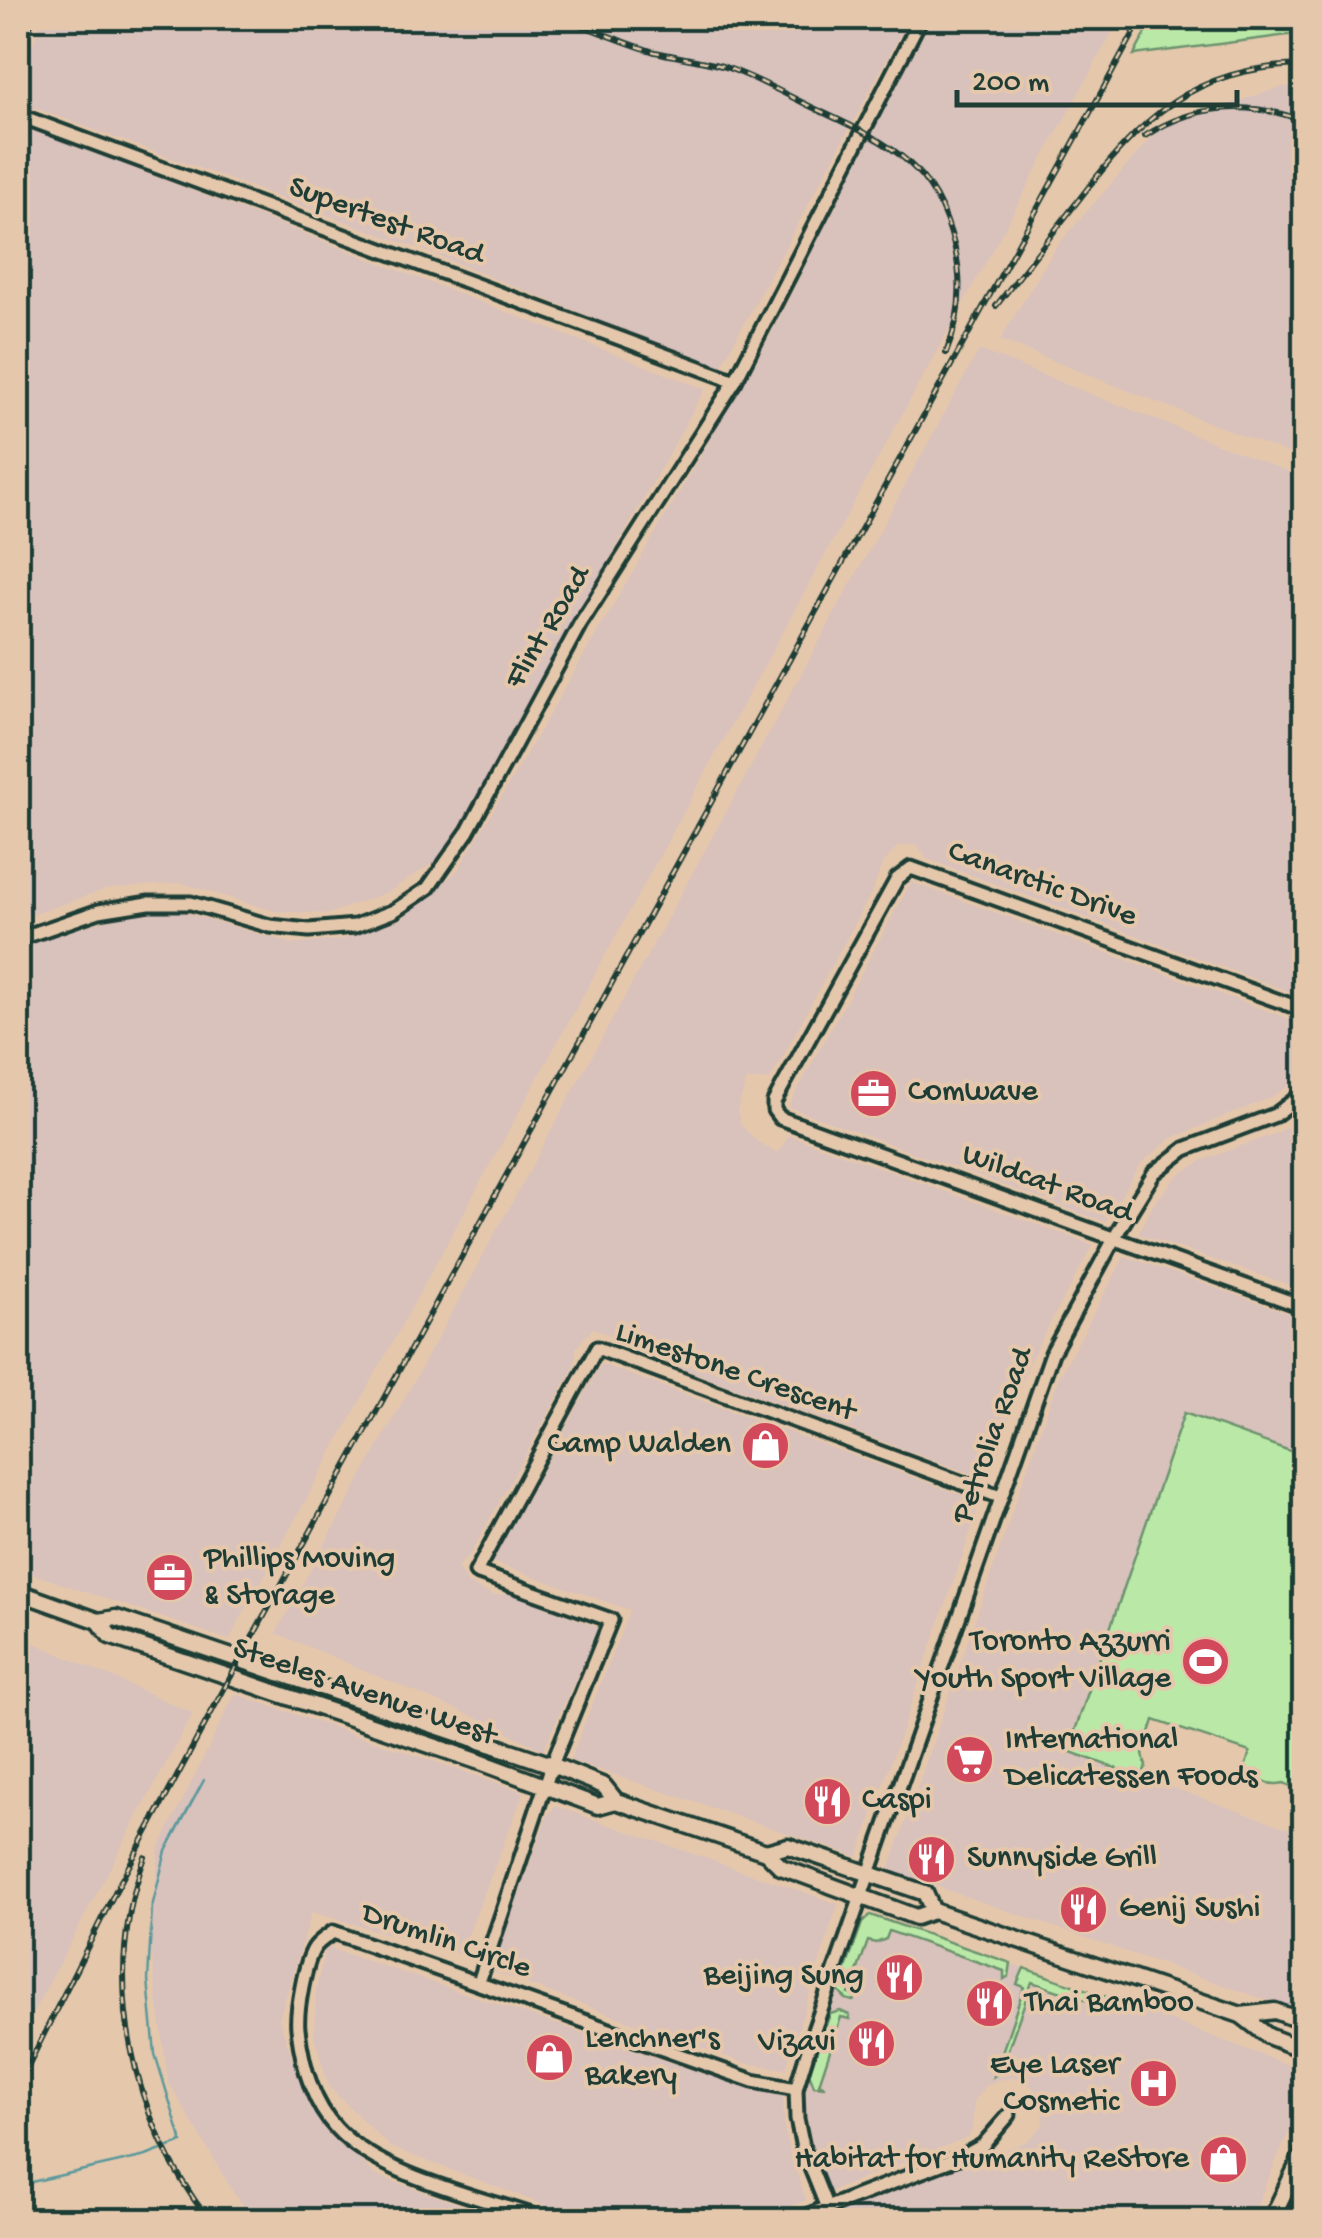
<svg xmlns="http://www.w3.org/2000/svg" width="1322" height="2238" font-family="'Gochi Hand',sans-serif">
  <rect width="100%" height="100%" fill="#e5c8ac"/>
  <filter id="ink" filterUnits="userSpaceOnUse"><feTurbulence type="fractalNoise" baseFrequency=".01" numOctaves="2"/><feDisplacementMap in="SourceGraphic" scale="20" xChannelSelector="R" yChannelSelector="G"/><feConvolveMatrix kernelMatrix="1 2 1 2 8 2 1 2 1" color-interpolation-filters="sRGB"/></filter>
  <g filter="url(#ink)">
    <g fill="#d9c1bc">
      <polygon points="42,18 909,18 720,368 415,247 18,102 18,88"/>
      <polygon points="931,18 1120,18 229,1640 18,1569 18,948 124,914 176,910 293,944 341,940 403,918 459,869 764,347"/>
      <polygon points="1285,86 1304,92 1304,460 1000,340 1056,247 1161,126"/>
      <polygon points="18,123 705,389 444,856 388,892 328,914 274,911 181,883 106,889 18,920"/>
      <polygon points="979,350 1304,478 1304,997 927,859 917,845 898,846 881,866 874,888 770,1080 747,1080 737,1111 741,1125 758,1142 778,1154 789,1135 1093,1245 1030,1360 988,1480 626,1348 616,1338 593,1328 576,1348 575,1365 471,1553 457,1567 468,1584 493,1595 515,1594 599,1628 543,1750 484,1721 276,1633"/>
      <polygon points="911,882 1304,1024 1304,1066 1287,1087 1270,1098 1172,1138 1141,1163 1105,1222 788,1107"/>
      <polygon points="1304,1115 1304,1290 1138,1234 1153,1205 1177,1176 1203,1160 1277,1133"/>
      <polygon points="1125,1256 1304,1319 1304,1456 1185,1414 1068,1751 1304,1834 1304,2013 892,1871 890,1867 1058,1379"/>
      <polygon points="601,1364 981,1502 858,1857 570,1760 630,1610 492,1562"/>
      <polygon points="18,1636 193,1713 18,2041"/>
      <polygon points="235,1694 524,1792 460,1955 312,1912 279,2019 308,2104 375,2175 504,2220 255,2220 233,2192 168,2081 150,1942 159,1848"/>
      <polygon points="555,1806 838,1904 786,2069 744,2063 494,1972 493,1966 546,1818"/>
      <polygon points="870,1915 1127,2004 1304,2071 1304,2098 1250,2220 821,2220 1027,2141 1043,2125 1044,2103 1031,2086 1014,2078 997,2080 985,2086 974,2102 972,2130 968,2137 831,2191 826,2186 813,2151 805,2106 809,2074 862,1923"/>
      <polygon points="326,1947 738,2085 779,2093 783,2096 784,2129 789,2150 806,2200 756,2220 584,2220 390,2147 329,2087 314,2036 316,1989"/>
    </g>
    <g fill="#bae9a7" stroke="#6c936e" stroke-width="2.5">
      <polygon points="1154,18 1304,18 1304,33 1134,55"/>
      <path d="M1184 1413 1304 1456V1792L1284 1783C1273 1786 1264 1783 1256 1775L1253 1784 1241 1780 1250 1752 1154 1720 1143 1754 1146 1766 1142 1778 1068 1751Z"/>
      <polygon points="870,1915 1011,1963 1009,1976 1004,1979 1004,1971 889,1931 886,1939 876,1943 868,1941 849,1994 857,1997 853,2001 846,1999 838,1991 862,1923"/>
      <polygon points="1024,1968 1127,2004 1124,2013 1032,1982 1000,2072 994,2076 1024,1987 1017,1984"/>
      <polygon points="840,2011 849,2015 850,2019 841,2017 819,2084 826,2087 814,2086 809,2073 830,2014"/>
    </g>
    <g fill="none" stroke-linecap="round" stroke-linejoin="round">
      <polyline stroke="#5c989b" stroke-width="2.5" points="18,2185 146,2156 182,2142 155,2054 148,1980 152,1907 166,1851 204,1780"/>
      <defs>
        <g id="minor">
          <polyline points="18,40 26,18"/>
          <polyline points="18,115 735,381"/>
          <polyline points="18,939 99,911 149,903 191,903 270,926 309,930 355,926 394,911 428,888 468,831 580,624 735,381 921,18"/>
          <polyline points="1304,1010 911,868 897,879 774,1102 774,1110 780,1118 1304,1307"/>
          <polyline points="479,1982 552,1765 611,1620 476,1572 597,1348 1000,1497"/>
          <polyline points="827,2208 803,2148 797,2119 796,2089 813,2033 1052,1353 1120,1228 1154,1173 1185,1149 1275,1115 1304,1093"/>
          <path d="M546 2220C485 2198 380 2177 336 2128 311 2101 302 2064 298 2029 296 2011 305 1961 315 1947 319 1941 328 1936 333 1932L753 2081 796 2089"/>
          <polyline points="795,2220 967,2154 983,2145 1009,2115"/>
        </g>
        <g id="major">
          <polyline points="18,1592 99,1621 116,1618 552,1765 604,1786 616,1801 766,1852 781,1867 916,1917 933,1911 1241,2015 1268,2036 1304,2050"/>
          <polyline points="99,1621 110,1636 480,1762 598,1806 616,1801"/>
          <polyline points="766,1852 788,1846 925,1893 933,1911"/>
          <polyline points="1241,2015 1275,2011 1304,2022"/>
          <polyline points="1271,2220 1304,2151"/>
          <polyline points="1293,2220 1304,2196"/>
        </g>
      </defs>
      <use href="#minor" stroke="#1f3d34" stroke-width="19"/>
      <use href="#major" stroke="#1f3d34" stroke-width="21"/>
      <use href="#minor" stroke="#e5c8ac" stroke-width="11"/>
      <use href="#major" stroke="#e5c8ac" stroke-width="14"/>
      <defs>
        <g id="rail">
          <path d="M562 18C593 29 624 43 655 52 677 57 700 60 722 66 756 77 786 95 818 110 891 144 935 164 955 249 963 284 960 320 946 353"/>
          <path d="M1145 136C1195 103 1250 101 1304 121"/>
          <path d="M996 306C1023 271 1050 237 1077 202 1141 118 1192 67 1304 65"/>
          <path d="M145 1857C100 1979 131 2119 209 2220"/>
          <polyline points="18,2086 115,1892 218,1700 1142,18"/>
        </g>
      </defs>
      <use href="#rail" stroke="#1f3d34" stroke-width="6"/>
      <use href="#rail" stroke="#e5c8ac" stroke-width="2.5" stroke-dasharray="8" stroke-linecap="butt"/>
    </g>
  </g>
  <defs>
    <symbol id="office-disc" viewBox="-11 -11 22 22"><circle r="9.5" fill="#d1495b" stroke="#e5c8ac"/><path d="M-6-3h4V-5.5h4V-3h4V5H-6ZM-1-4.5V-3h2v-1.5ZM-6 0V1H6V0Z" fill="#fff"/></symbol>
    <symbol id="shop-disc" viewBox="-11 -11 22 22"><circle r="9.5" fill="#d1495b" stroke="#e5c8ac"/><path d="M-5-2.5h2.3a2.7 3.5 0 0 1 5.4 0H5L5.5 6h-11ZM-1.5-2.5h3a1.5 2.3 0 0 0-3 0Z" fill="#fff"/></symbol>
    <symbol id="stadium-disc" viewBox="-11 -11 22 22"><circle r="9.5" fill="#d1495b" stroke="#e5c8ac"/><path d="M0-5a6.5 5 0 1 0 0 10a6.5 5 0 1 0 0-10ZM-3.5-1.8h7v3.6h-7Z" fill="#fff"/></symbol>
    <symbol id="supermarket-disc" viewBox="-11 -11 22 22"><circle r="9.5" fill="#d1495b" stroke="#e5c8ac"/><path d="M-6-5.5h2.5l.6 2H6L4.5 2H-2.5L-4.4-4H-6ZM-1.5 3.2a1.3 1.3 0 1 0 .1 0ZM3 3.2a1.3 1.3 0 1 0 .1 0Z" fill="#fff"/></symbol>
    <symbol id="restaurant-disc" viewBox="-11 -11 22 22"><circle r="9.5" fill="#d1495b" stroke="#e5c8ac"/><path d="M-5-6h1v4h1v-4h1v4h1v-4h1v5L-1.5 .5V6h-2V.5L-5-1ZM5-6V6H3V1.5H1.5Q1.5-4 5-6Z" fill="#fff"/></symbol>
    <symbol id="hospital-disc" viewBox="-11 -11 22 22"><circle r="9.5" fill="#d1495b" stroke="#e5c8ac"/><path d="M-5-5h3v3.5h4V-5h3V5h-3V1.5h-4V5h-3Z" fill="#fff"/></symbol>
  </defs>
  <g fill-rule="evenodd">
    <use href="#office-disc" x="846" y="1066" width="55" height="55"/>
    <use href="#shop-disc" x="738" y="1418" width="55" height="55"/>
    <use href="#office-disc" x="142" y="1550" width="55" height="55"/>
    <use href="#stadium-disc" x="1178" y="1634" width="55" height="55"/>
    <use href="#supermarket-disc" x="942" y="1732" width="55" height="55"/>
    <use href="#restaurant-disc" x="800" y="1774" width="55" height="55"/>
    <use href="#restaurant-disc" x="904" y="1832" width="55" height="55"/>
    <use href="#restaurant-disc" x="1056" y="1882" width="55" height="55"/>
    <use href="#restaurant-disc" x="872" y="1950" width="55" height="55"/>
    <use href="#restaurant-disc" x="962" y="1976" width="55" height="55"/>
    <use href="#restaurant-disc" x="844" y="2016" width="55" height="55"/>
    <use href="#shop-disc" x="522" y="2030" width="55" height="55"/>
    <use href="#hospital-disc" x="1126" y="2056" width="55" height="55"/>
    <use href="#shop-disc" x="1196" y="2132" width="55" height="55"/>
  </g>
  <g text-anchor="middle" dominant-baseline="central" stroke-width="8" stroke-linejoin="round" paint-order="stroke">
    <g font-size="32" fill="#1f3d34" stroke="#e5c8ac">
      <text transform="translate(386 222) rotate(20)">Supertest Road</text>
      <text transform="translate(549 628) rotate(-59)">Flint Road</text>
      <text transform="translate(1042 885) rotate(20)">Canarctic Drive</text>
      <text transform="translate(1047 1185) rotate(20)">Wildcat Road</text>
      <text transform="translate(735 1373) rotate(19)">Limestone Crescent</text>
      <text transform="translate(994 1436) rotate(-70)">Petrolia Road</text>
      <text transform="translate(364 1693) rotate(19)">Steeles Avenue West</text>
      <text transform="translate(446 1942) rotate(19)">Drumlin Circle</text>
    </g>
    <g font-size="32" fill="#1f3d34" stroke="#e5c8ac" text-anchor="start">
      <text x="908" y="1093">Comwave</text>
      <text x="731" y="1445" text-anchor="end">Camp Walden</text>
      <text x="204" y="1560">Phillips Moving<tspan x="204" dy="37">&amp; Storage</tspan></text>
      <text x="1171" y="1643" text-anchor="end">Toronto Azzurri<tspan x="1171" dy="37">Youth Sport Village</tspan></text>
      <text x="1005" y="1741">International<tspan x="1005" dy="37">Delicatessen Foods</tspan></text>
      <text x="862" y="1801">Caspi</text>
      <text x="967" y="1859">Sunnyside Grill</text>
      <text x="1119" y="1909">Genij Sushi</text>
      <text x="864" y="1977" text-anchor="end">Beijing Sung</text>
      <text x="1025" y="2004">Thai Bamboo</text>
      <text x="585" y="2040">Lenchner's<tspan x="585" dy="37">Bakery</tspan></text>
      <text x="836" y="2043" text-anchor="end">Vizavi</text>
      <text x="1119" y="2066" text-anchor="end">Eye Laser<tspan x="1119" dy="37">Cosmetic</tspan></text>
      <text x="1189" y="2160" text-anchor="end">Habitat for Humanity ReStore</text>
    </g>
  </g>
  <rect width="1322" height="2238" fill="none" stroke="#e5c8ac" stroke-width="60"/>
  <rect x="30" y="30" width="1262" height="2178" fill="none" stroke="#1f3d34" stroke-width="4" filter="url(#ink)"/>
  <path d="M957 90v15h280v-15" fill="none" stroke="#1f3d34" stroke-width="5"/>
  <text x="972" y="90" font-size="30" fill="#1f3d34" stroke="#e5c8ac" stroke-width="8" paint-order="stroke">200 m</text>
</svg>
